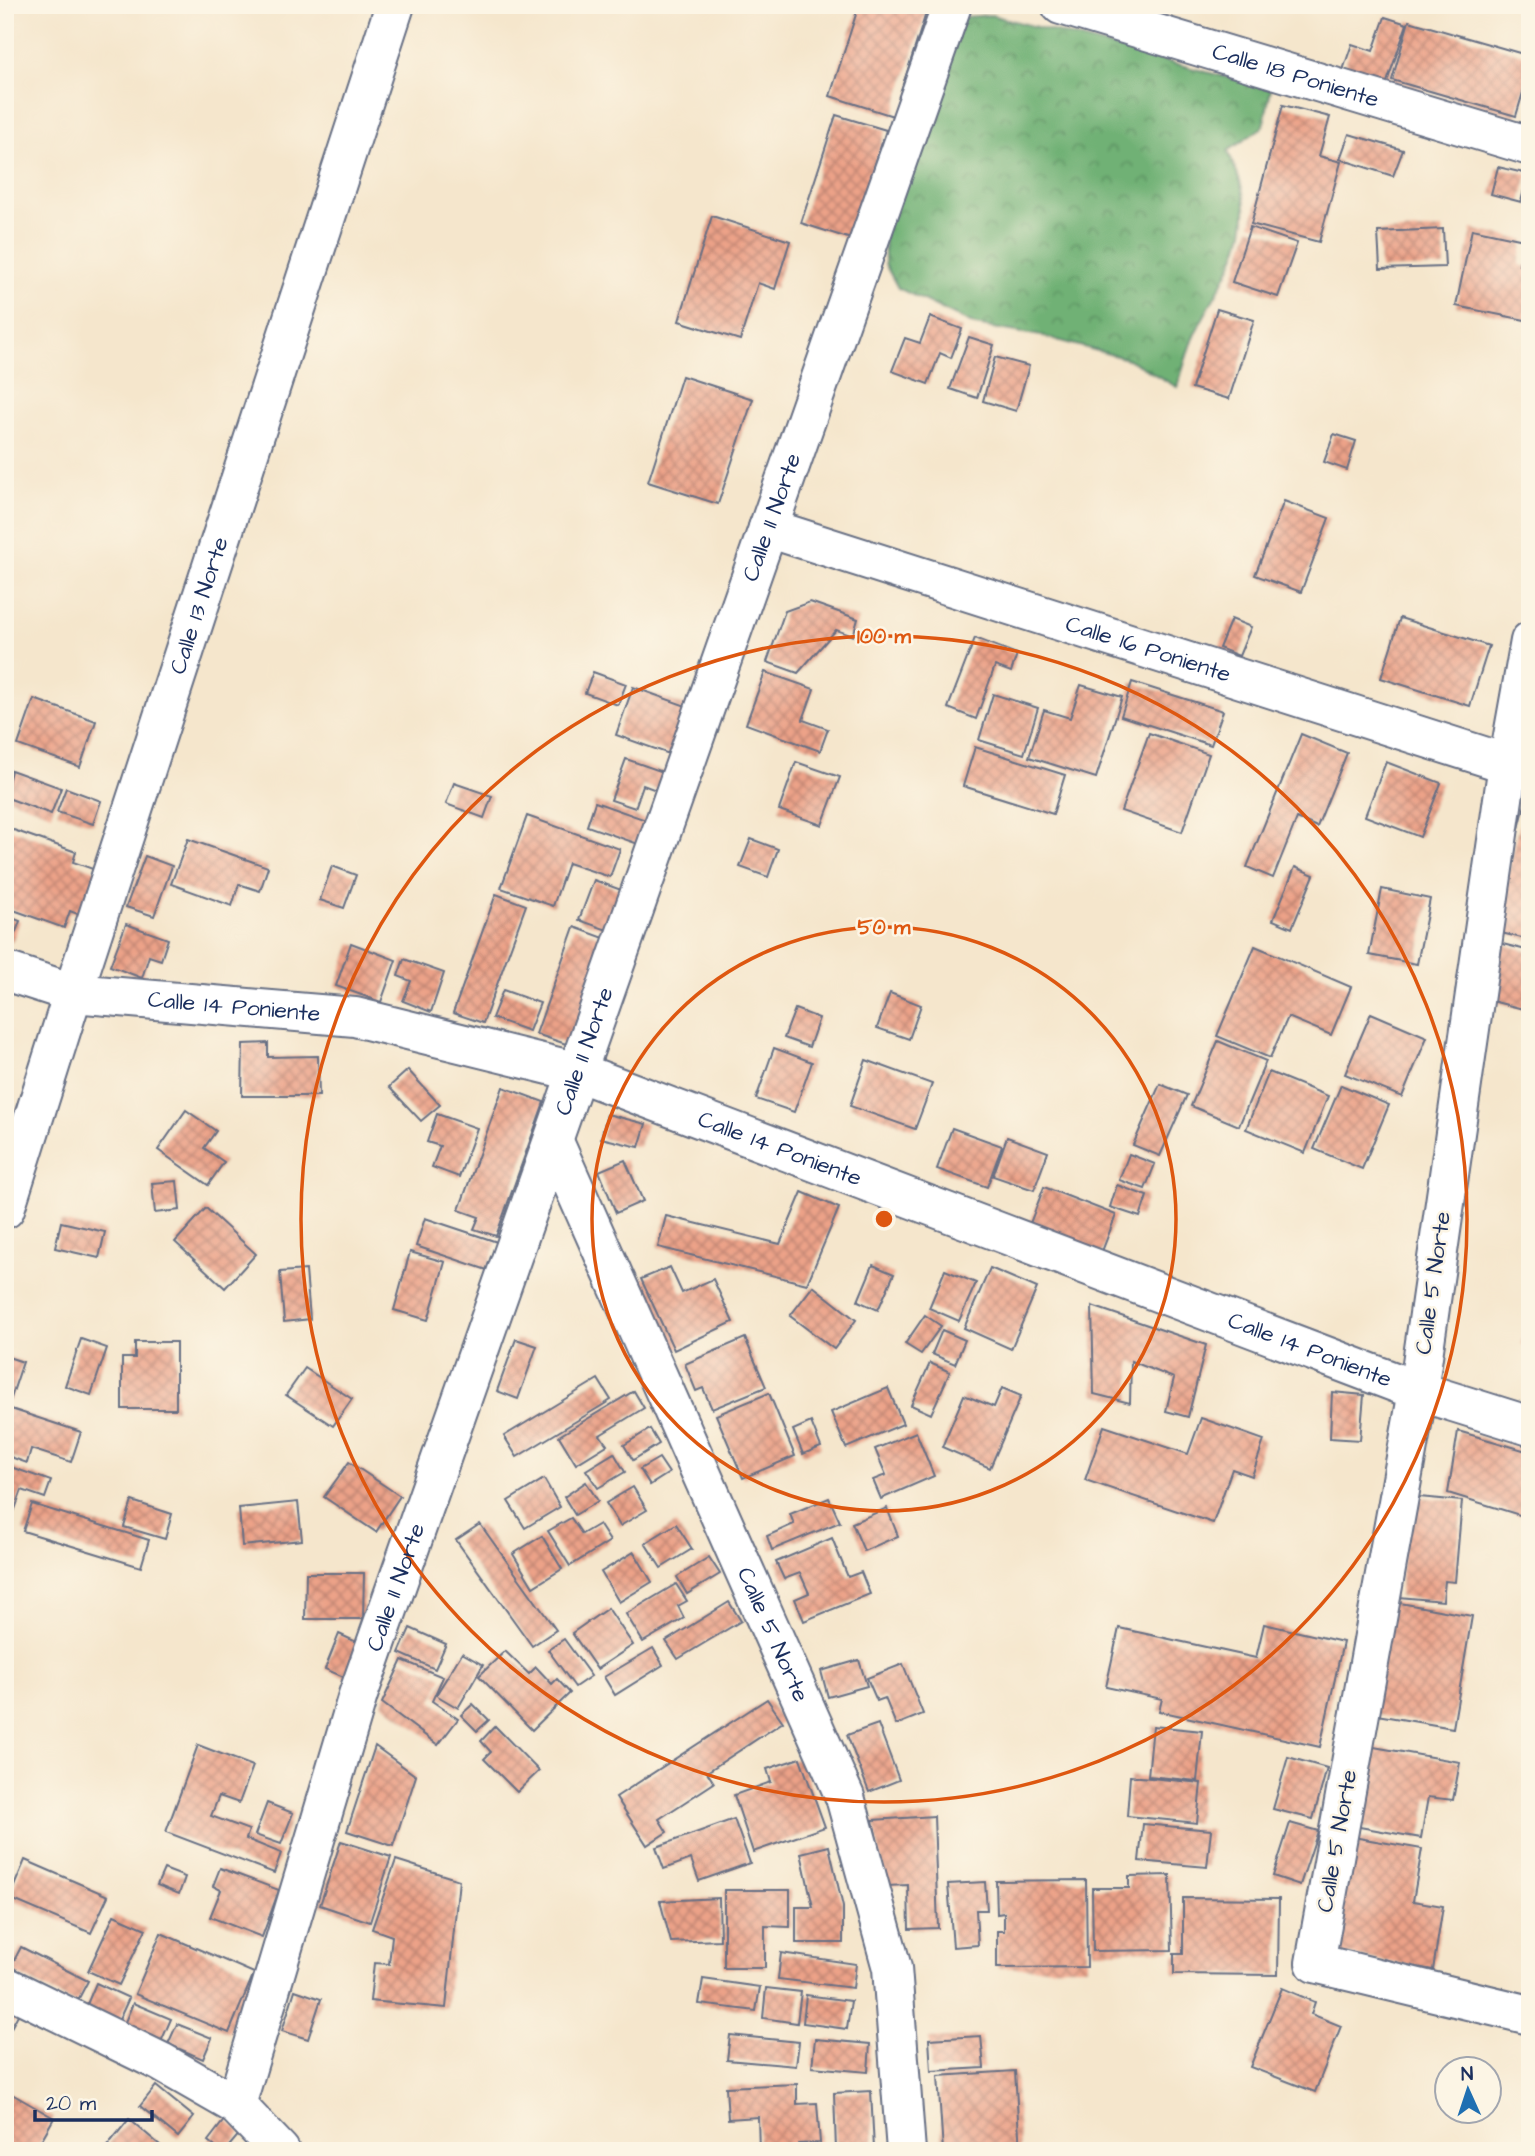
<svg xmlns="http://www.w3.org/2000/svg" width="1535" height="2156" font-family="'Architects Daughter',sans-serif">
  <defs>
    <pattern id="forest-crowns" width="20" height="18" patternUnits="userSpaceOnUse" patternTransform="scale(1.75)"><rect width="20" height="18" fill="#70b174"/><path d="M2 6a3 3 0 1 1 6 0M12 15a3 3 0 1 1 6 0" fill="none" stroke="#5b9062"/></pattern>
    <pattern id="building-cross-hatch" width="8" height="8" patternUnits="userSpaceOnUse" patternTransform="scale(1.75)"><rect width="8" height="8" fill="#eca288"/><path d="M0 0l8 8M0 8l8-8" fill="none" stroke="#be8472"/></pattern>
  </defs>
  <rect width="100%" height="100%" fill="#fcf5e5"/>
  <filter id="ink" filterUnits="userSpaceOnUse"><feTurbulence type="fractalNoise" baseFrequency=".0143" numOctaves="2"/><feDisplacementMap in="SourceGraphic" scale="14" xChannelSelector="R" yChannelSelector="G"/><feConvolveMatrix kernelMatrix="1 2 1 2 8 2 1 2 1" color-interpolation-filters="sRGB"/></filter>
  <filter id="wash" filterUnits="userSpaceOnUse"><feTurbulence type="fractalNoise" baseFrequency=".00686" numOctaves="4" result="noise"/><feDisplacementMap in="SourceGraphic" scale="28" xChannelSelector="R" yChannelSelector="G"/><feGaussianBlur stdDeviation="1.57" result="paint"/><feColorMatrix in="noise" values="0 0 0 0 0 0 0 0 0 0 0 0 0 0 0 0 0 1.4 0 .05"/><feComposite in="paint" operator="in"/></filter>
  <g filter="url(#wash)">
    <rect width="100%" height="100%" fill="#f5e6cc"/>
    <path fill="url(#forest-crowns)" stroke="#467069" stroke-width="2" d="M991 15 1271 89 1263 127 1228 151C1235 169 1244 187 1245 207 1248 252 1211 298 1194 336 1187 352 1183 370 1177 387L1128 359 1042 336 975 325 898 288 885 264 884 225 965 17Z"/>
    <g id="blocks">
      <g fill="url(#building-cross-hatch)">
        <polygon points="859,5 902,5 926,13 893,116 830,96"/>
        <polygon points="1385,17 1407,24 1384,91 1341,76 1352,44 1373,51"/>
        <polygon points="1409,21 1530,56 1530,69 1516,116 1392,80"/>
        <polygon points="1283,105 1330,117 1319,156 1341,162 1319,242 1251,224"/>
        <polygon points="836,115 886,130 851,239 801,223"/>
        <polygon points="1349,134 1403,150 1393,176 1340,159"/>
        <polygon points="1498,167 1528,174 1521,202 1491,194"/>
        <polygon points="712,216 790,241 775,289 758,283 740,340 679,321"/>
        <polygon points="1250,227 1297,243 1278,297 1232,282"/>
        <polygon points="1443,229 1445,267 1380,269 1378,232"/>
        <polygon points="1472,229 1524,240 1519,265 1530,267 1530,321 1456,306"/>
        <polygon points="1217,309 1254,320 1229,399 1192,388"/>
        <polygon points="930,317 962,329 951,358 940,353 928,384 892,371 905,338 920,343"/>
        <polygon points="969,337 994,345 977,398 950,389"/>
        <polygon points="995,357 1029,366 1016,411 983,401"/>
        <polygon points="682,376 753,399 718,504 648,482"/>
        <polygon points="1334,434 1356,441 1347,470 1324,462"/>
        <polygon points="1284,501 1329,518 1301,592 1255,575"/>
        <polygon points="810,602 858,619 853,636 836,630 798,673 767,662 785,611"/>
        <polygon points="1400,618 1489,646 1470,706 1381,678"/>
        <polygon points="1231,619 1251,627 1239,656 1219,648"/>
        <polygon points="975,638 1017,654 1011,672 995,666 976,719 948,708"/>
        <polygon points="593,672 626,684 618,705 585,693"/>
        <polygon points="765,672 814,689 803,720 828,729 820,751 746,724"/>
        <polygon points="1132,682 1223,711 1211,745 1121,716"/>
        <polygon points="1081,685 1122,697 1096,778 1029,757 1044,710 1070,718"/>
        <polygon points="633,687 689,707 672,755 616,735"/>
        <polygon points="993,694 1038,708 1024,754 979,740"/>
        <polygon points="34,699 96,721 80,767 18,745"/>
        <polygon points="1149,733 1209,754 1182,832 1121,811"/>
        <polygon points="1301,734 1347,753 1317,827 1297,818 1273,878 1247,867"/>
        <polygon points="975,747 1065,775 1053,814 963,786"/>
        <polygon points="626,759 672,775 664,793 643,785 635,808 611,800"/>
        <polygon points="796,762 840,777 822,825 779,810"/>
        <polygon points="1386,762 1441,783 1420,837 1365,816"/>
        <polygon points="11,770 61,788 51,814 5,797"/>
        <polygon points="454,783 492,796 484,818 446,804"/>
        <polygon points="66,788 101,801 93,824 57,812"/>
        <polygon points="1527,797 1530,798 1530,940 1493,931"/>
        <polygon points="595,802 649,821 641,845 587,826"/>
        <polygon points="527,816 620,849 610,877 568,863 553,906 501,888"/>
        <polygon points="5,827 76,852 73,862 104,873 88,918 70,911 64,928 5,907"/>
        <polygon points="188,839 268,867 260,891 239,884 232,906 171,884"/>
        <polygon points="751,839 778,849 768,877 740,867"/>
        <polygon points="145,856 172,866 154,916 126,907"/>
        <polygon points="332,866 356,875 344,908 320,900"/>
        <polygon points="1295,867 1314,875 1292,928 1273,920"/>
        <polygon points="594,880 624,891 610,931 579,920"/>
        <polygon points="1382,889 1430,899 1417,964 1369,955"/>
        <polygon points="496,894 526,905 483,1023 453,1013"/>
        <polygon points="5,915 20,921 12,942 5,939"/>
        <polygon points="126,924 168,939 161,960 149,956 142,978 110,966"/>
        <polygon points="574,927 607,939 569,1045 536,1034"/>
        <polygon points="1491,941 1530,951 1527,1010 1476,997"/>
        <polygon points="351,943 396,960 381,1002 336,986"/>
        <polygon points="1255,946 1351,987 1331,1035 1288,1017 1270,1058 1217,1036"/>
        <polygon points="404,959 444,973 431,1012 403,1001 411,981 398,976"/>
        <polygon points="503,990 540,1003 529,1031 492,1018"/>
        <polygon points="890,993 921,1005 909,1039 877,1028"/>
        <polygon points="795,1009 819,1018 809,1047 784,1038"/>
        <polygon points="1371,1013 1427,1037 1402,1097 1345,1074"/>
        <polygon points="1218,1041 1266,1061 1239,1126 1191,1106"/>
        <polygon points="268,1043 268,1057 318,1056 319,1096 242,1096 243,1044"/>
        <polygon points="774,1048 812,1062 794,1112 756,1099"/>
        <polygon points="866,1060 932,1084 915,1129 850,1106"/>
        <polygon points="408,1070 440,1105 421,1121 389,1087"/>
        <polygon points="1269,1072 1328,1096 1305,1153 1246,1129"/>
        <polygon points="1160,1084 1187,1095 1160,1156 1133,1145"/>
        <polygon points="1341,1085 1389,1105 1362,1169 1314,1149"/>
        <polygon points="503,1087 544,1102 496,1236 474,1229 479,1217 459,1210"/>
        <polygon points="186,1110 216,1131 204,1148 224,1162 208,1185 158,1150"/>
        <polygon points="437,1114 477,1128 459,1177 432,1167 440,1146 427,1142"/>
        <polygon points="607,1114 646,1124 639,1147 601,1138"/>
        <polygon points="952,1128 1002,1146 987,1187 937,1169"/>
        <polygon points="1007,1137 1048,1152 1034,1190 993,1176"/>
        <polygon points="1129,1154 1155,1164 1145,1189 1119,1180"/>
        <polygon points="625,1160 643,1201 616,1213 599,1171"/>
        <polygon points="177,1181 180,1210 155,1213 152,1183"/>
        <polygon points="1117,1185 1147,1196 1140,1217 1110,1207"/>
        <polygon points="1044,1187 1116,1215 1101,1254 1029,1226"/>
        <polygon points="802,1192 839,1208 807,1284 658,1247 666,1216 780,1244"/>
        <polygon points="206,1208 256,1254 225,1288 175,1242"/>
        <polygon points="425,1218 497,1242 487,1270 416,1246"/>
        <polygon points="61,1222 105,1232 99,1258 55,1248"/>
        <polygon points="410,1252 445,1262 428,1320 394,1310"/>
        <polygon points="873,1265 894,1274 878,1310 858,1301"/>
        <polygon points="670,1267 682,1293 713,1279 733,1322 674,1350 641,1279"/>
        <polygon points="990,1268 1037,1288 1011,1349 964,1328"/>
        <polygon points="306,1270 310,1319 284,1322 280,1272"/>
        <polygon points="945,1270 976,1283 959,1321 929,1308"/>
        <polygon points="813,1286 856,1320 834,1349 790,1316"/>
        <polygon points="1092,1306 1206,1345 1188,1417 1166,1411 1174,1378 1131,1361 1130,1403 1094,1394"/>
        <polygon points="1529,1313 1530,1313 1530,1346 1521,1344"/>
        <polygon points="925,1315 941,1326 921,1354 905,1344"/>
        <polygon points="942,1330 965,1340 955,1364 932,1354"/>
        <polygon points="745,1338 766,1387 712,1409 703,1388 696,1391 685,1364"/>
        <polygon points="81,1339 107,1348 91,1395 65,1386"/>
        <polygon points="516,1339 537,1346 518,1399 497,1391"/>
        <polygon points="135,1342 176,1342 176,1409 122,1409 122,1358 135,1358"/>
        <polygon points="5,1356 23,1362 10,1401 5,1400"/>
        <polygon points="930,1363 950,1372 931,1414 911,1405"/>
        <polygon points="305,1368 352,1399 333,1426 286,1395"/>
        <polygon points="598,1379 611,1400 517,1457 504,1436"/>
        <polygon points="888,1388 903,1424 846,1448 831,1412"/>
        <polygon points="1002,1388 1021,1396 990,1468 942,1447 964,1395 994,1407"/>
        <polygon points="634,1391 644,1408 600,1435 607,1445 576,1464 559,1436"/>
        <polygon points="1332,1392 1364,1395 1360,1440 1330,1438"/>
        <polygon points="769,1393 795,1456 743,1478 716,1415"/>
        <polygon points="5,1407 81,1432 71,1462 31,1449 27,1463 5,1455"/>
        <polygon points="1201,1418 1264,1440 1252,1476 1232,1469 1213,1523 1085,1480 1104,1426 1188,1454"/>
        <polygon points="811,1422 821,1447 803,1454 793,1430"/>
        <polygon points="650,1429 659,1444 633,1460 624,1445"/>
        <polygon points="1458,1431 1530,1452 1526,1517 1448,1493"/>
        <polygon points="916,1432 934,1476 881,1499 873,1480 886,1475 875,1449"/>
        <polygon points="614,1453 625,1472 598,1488 586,1470"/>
        <polygon points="659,1458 669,1473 650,1485 640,1469"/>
        <polygon points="349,1462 400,1496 376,1532 324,1497"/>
        <polygon points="5,1465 51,1481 45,1498 22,1490 14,1512 5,1509"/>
        <polygon points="544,1479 560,1507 525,1528 508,1501"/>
        <polygon points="586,1482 598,1501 575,1515 564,1497"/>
        <polygon points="633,1487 647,1510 620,1526 606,1503"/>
        <polygon points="1408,1496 1462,1501 1455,1582 1445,1581 1443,1601 1399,1597"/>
        <polygon points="829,1498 840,1522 772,1550 767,1536 794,1524 790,1514"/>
        <polygon points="132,1501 172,1514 165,1539 124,1527"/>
        <polygon points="298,1502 302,1540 242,1546 239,1508"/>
        <polygon points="32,1504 149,1540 141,1567 23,1531"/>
        <polygon points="887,1508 898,1536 864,1551 852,1523"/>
        <polygon points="571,1518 582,1534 599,1524 610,1541 570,1566 548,1531"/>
        <polygon points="480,1524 556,1630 532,1646 456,1540"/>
        <polygon points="676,1524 692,1549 661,1568 645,1543"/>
        <polygon points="542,1536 562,1569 533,1587 513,1554"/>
        <polygon points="832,1538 848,1577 861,1572 870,1594 804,1621 795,1599 809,1593 800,1573 784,1579 776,1562"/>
        <polygon points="634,1552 652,1582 619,1602 601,1572"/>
        <polygon points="709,1557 720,1574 687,1594 677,1577"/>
        <polygon points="306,1573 364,1573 363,1619 305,1619"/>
        <polygon points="676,1584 687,1601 678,1606 684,1618 643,1642 626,1614"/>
        <polygon points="1389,1601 1472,1616 1453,1728 1371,1714"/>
        <polygon points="729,1602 741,1621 678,1659 666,1641"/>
        <polygon points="608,1608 633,1645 597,1669 572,1633"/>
        <polygon points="1264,1624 1343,1642 1320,1747 1159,1711 1162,1699 1106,1687 1119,1628 1256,1658"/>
        <polygon points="410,1628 446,1644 435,1669 399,1653"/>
        <polygon points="339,1634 361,1644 348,1679 325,1669"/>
        <polygon points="564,1639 591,1676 575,1687 548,1650"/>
        <polygon points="653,1648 663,1665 615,1695 604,1677"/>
        <polygon points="505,1651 529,1674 536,1667 552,1684 557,1679 570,1693 532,1730 479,1676"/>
        <polygon points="462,1653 483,1665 458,1708 436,1695"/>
        <polygon points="402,1660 443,1677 432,1701 458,1719 438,1745 382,1703"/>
        <polygon points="859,1660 867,1686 828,1697 821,1671"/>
        <polygon points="903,1664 923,1714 896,1725 885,1698 877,1701 867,1678"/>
        <polygon points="767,1699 783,1722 707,1772 714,1783 659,1819 667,1832 647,1845 616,1797"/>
        <polygon points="473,1704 489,1720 477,1731 461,1715"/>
        <polygon points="878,1724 899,1780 869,1792 847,1735"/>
        <polygon points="495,1726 539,1771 517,1792 484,1759 491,1752 481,1741"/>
        <polygon points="1153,1726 1202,1731 1197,1781 1148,1776"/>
        <polygon points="198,1745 253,1766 239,1803 219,1796 211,1816 249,1830 246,1839 281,1853 274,1873 166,1832"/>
        <polygon points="375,1746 416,1776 393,1846 347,1831"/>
        <polygon points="1368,1746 1460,1762 1453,1800 1428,1797 1421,1838 1354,1826"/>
        <polygon points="1288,1757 1327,1768 1313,1819 1273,1809"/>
        <polygon points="800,1758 825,1827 753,1852 734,1795 771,1782 767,1769"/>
        <polygon points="1130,1776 1201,1783 1197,1823 1127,1816"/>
        <polygon points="267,1803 293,1813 281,1844 255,1835"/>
        <polygon points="934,1816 938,1928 909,1929 908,1885 886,1886 873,1820"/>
        <polygon points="734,1819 750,1863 699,1881 691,1859 664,1869 656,1847"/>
        <polygon points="1290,1823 1318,1831 1300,1885 1273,1876"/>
        <polygon points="1143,1824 1211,1830 1207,1867 1139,1861"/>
        <polygon points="1353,1837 1422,1849 1413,1901 1443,1906 1433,1970 1333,1952"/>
        <polygon points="341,1841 391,1857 370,1922 320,1905"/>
        <polygon points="829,1846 843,1907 843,1943 796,1943 796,1907 813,1907 801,1853"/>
        <polygon points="25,1860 108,1896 91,1933 9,1898"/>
        <polygon points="396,1860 459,1880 446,2008 370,2001 374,1963 389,1964 392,1936 372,1929"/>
        <polygon points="220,1868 279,1890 262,1937 210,1917 221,1890 213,1886"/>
        <polygon points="164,1869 185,1877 179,1894 157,1885"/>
        <polygon points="1170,1875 1172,1950 1093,1951 1092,1888 1129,1888 1129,1876"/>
        <polygon points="1086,1880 1087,1967 997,1968 997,1931 1004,1931 1004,1913 997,1914 996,1881"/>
        <polygon points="985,1882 987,1910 976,1910 978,1945 953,1947 948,1884"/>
        <polygon points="724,1890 790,1890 790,1927 765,1926 765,1968 724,1968"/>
        <polygon points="719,1898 720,1940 671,1942 660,1901"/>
        <polygon points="1183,1898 1279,1899 1278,1975 1174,1974 1174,1954 1183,1954"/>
        <polygon points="114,1915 146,1929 119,1985 88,1971"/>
        <polygon points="161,1933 254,1973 229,2033 135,1994"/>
        <polygon points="21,1947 88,1981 76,2004 9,1970"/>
        <polygon points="781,1953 856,1964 853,1988 778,1979"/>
        <polygon points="703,1979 760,1987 756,2011 699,2004"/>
        <polygon points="96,1983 129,1998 118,2022 85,2009"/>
        <polygon points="766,1988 801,1992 797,2023 763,2018"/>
        <polygon points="1282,1988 1315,2002 1311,2014 1341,2026 1315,2092 1250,2067"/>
        <polygon points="295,1990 321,1999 308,2039 282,2031"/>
        <polygon points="806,1995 851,2001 847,2029 803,2023"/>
        <polygon points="133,2003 171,2019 160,2044 122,2029"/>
        <polygon points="5,2007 20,2011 5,2039"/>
        <polygon points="177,2024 212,2038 203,2059 168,2044"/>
        <polygon points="730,2035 799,2042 796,2066 727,2060"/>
        <polygon points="981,2036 984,2068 931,2071 929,2039"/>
        <polygon points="815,2039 870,2044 868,2072 812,2067"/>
        <polygon points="1015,2071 1020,2151 943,2151 938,2076"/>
        <polygon points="797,2084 797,2104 817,2103 820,2143 799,2144 800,2151 759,2151 758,2117 728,2119 726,2087"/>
        <polygon points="156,2086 194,2117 178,2137 140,2106"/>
        <polygon points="5,2090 54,2118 35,2151 5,2151"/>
        <polygon points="871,2091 874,2149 836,2150 834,2093"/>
        <polygon points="129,2119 167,2151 103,2151"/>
        <polygon points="225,2119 241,2132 225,2151 220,2151 208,2141"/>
      </g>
    </g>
  </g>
  <g filter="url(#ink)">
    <use href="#blocks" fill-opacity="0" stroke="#676f84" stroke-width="2"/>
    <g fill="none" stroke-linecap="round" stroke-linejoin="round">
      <defs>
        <g id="street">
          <path id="s1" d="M1061 5 1530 146"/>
          <path id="s2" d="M768 528 1530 771"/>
          <polyline points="1530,641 1508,764 1418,1391 1315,1963 1530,2015"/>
          <path id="s3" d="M5 971 73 993 355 1017 578 1072 1418 1391 1530 1426"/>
          <path id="s4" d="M554 1142 845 1797 892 1968 906 2151"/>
          <path id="s5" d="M5 1209 73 993 395 5"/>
          <polyline points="5,1986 161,2062 236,2105 280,2151"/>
          <path id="s6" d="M236 2105 358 1695 952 5"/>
        </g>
      </defs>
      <use href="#street" stroke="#676f84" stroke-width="42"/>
      <use href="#street" stroke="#fff" stroke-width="38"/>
    </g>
  </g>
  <g fill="none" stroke="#de5710" stroke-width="3.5">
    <circle cx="884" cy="1219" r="292"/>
    <circle cx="884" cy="1219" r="583"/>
  </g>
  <g text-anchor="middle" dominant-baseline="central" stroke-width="5" stroke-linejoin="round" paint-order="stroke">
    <g font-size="23" fill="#1b2f5e" stroke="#fcf5e5">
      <text stroke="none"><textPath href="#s1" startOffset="245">Calle 18 Poniente</textPath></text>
      <text stroke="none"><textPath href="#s6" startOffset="1676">Calle 11 Norte</textPath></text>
      <text stroke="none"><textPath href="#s5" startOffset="634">Calle 13 Norte</textPath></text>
      <text stroke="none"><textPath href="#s2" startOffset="399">Calle 16 Poniente</textPath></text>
      <text stroke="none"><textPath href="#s3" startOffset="233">Calle 14 Poniente</textPath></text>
      <text stroke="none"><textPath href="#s6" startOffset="1110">Calle 11 Norte</textPath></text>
      <text stroke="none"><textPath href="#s3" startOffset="800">Calle 14 Poniente</textPath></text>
      <text transform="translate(1433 1283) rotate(-82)">Calle 5 Norte</text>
      <text stroke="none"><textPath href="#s3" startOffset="1367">Calle 14 Poniente</textPath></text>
      <text stroke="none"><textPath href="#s6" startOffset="542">Calle 11 Norte</textPath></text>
      <text stroke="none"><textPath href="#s4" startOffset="539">Calle 5 Norte</textPath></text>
      <text transform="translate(1337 1841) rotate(-80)">Calle 5 Norte</text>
    </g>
  </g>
  <circle cx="884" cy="1219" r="10" fill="#de5710" stroke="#fcf5e5" stroke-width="3.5"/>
  <g font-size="21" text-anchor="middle" font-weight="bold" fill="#de5710" stroke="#fcf5e5" stroke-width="5" stroke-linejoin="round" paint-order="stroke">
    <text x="884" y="643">100 m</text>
    <text x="884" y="934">50 m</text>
  </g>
  <rect width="1535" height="2156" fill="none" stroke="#fcf5e5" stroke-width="28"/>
  <g transform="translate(1468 2090) rotate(357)"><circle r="33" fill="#fcf5e5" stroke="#a2a6af" stroke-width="2"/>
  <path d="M0-5L12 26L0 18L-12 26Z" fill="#1f6fb2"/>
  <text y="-10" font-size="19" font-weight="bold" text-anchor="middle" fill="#1b2f5e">N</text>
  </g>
  <path d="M35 2110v10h117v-10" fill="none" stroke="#1b2f5e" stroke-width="3.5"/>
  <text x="46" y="2110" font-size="21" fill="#1b2f5e" stroke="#fcf5e5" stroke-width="5" paint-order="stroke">20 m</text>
</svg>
